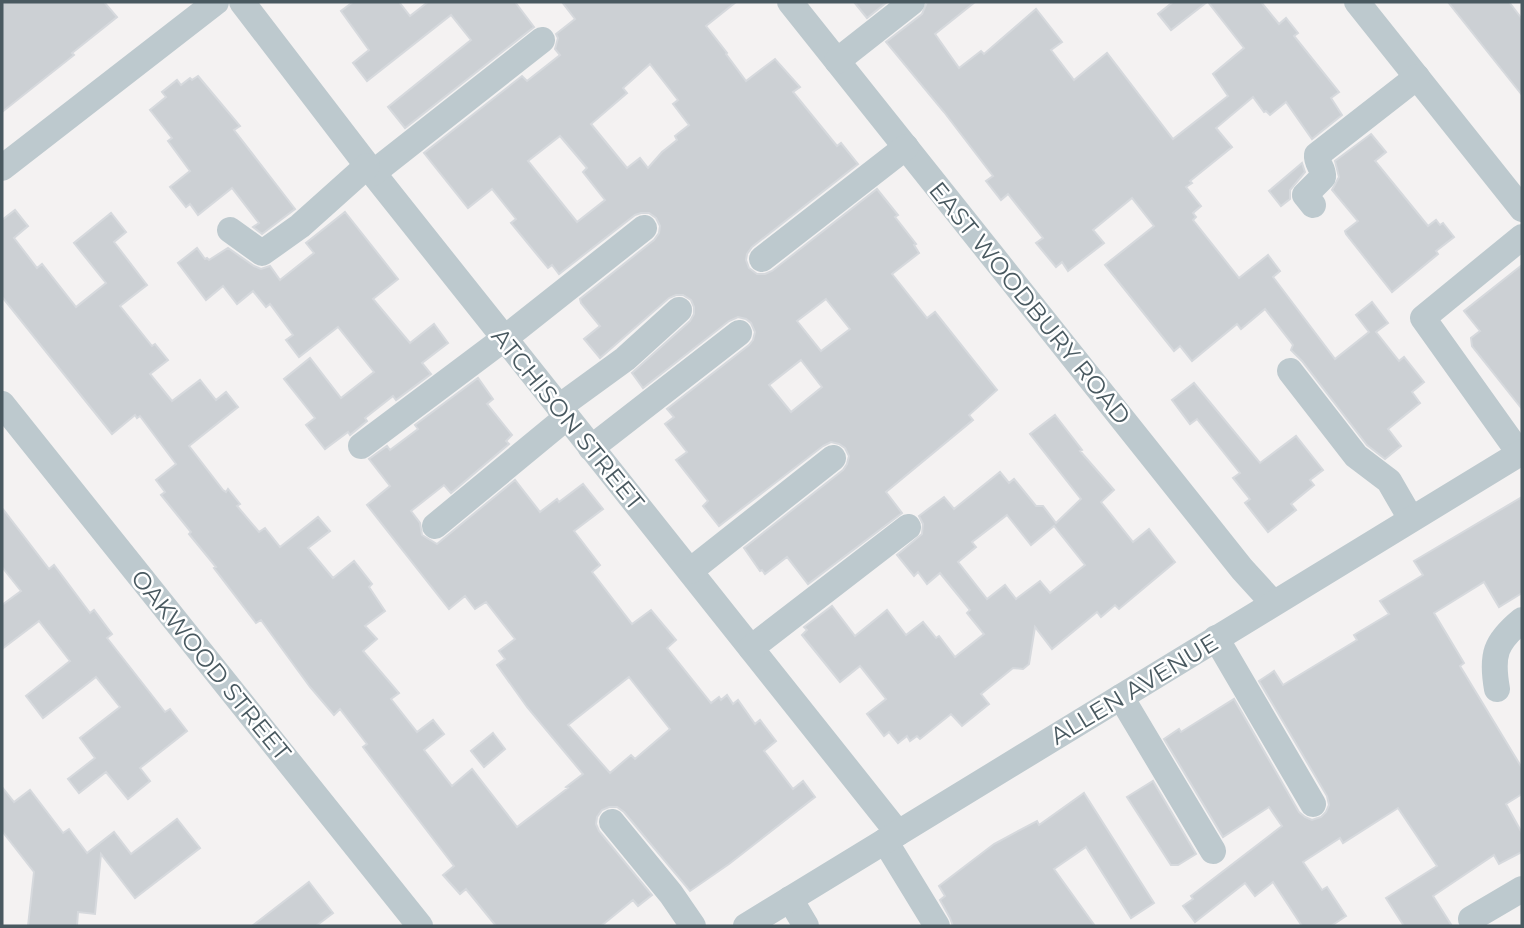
<svg xmlns="http://www.w3.org/2000/svg" width="1524" height="928" font-family="Montserrat,sans-serif">
  <rect width="100%" height="100%" fill="#f4f2f2"/>
  <g fill="#ccd0d4" stroke="#d6d9dd" stroke-width="2" fill-rule="evenodd">
    <polygon points="2,2 104,2 117,17 72,53 74,55 2,112"/>
    <polygon points="353,2 399,2 410,16 428,2 515,2 534,27 405,128 388,107 471,40 451,15 367,81 353,63 369,50 341,11"/>
    <path d="M562 2H736L706 26 727 53 726 54 746 81 775 59 800 87 793 92 837 146 841 143 858 164 752 247 747 254 746 260 749 268 757 274H765L772 271 877 189 898 215 895 217 916 244 914 245 919 253 892 274 927 318 935 312 997 390 969 415 973 420 886 492 902 513 808 584 787 557 765 574 762 570 760 571 744 548 843 470 847 464 849 456 845 448 839 444 831 442 823 446 719 526 703 506 708 501 676 460 687 452 665 424 674 417 667 409 749 345 753 340 755 332 751 323 746 319 738 317 729 321 643 388 632 373 690 321 694 314V307L691 300 683 295H676L669 298 600 358 584 339 600 326 581 303 580 299 654 240 659 233 660 226 656 218 649 213H641L635 215 559 274 552 265 548 268 511 223 516 219 492 189 468 208 424 153 522 76 527 81 560 55 555 49 558 38 556 34 575 19ZM650 64 678 100 673 104 689 125 675 136 677 140 662 152 648 168 640 158 627 168 591 124 627 93 623 88ZM560 136 587 168 583 172 605 200 577 222 528 161ZM826 299 850 329 821 351 797 321ZM801 360 822 387 791 412 769 385Z"/>
    <polygon points="854,2 887,2 867,18"/>
    <polygon points="927,2 975,2 935,34 959,68 981,51 984,54 1036,9 1062,42 1051,50 1074,80 1107,53 1173,139 1228,96 1213,74 1244,48 1208,2 1261,2 1279,24 1286,18 1298,33 1294,36 1339,92 1331,98 1342,115 1312,139 1286,102 1270,115 1266,111 1264,112 1253,97 1216,128 1232,147 1190,181 1192,183 1186,187 1201,206 1193,213 1196,217 1193,220 1239,278 1268,255 1280,271 1273,277 1335,359 1369,332 1356,315 1372,302 1388,323 1376,332 1399,361 1404,357 1424,382 1412,392 1420,403 1388,429 1401,446 1385,459 1367,445 1302,361 1291,350 1293,345 1265,309 1241,329 1237,324 1192,361 1180,346 1174,351 1105,265 1154,226 1132,198 1093,230 1104,243 1068,271 1062,262 1056,267 1036,243 1043,238 1008,194 1001,200 986,181 993,176 944,112 886,42 922,14"/>
    <polygon points="1173,2 1207,2 1171,30 1158,14"/>
    <polygon points="1448,2 1509,2 1522,19 1522,95"/>
    <polygon points="198,76 240,126 234,130 295,209 262,234 253,227 259,223 232,188 198,215 190,204 186,207 170,187 190,171 168,141 172,138 150,110 166,97 162,92 177,80 181,85 190,78 192,80"/>
    <polygon points="1371,134 1386,152 1375,161 1428,226 1436,220 1440,225 1443,223 1454,237 1436,251 1438,254 1392,292 1346,234 1345,231 1358,221 1332,190 1339,177 1335,161"/>
    <polygon points="1302,163 1305,172 1290,190 1290,199 1281,206 1269,191"/>
    <path d="M15 210 28 226 14 238 37 268 42 264 76 307 106 283 74 243 111 213 126 232 114 242 147 285 120 306 152 346 155 344 168 360 150 374 172 401 200 380 216 400 226 392 238 407 189 446 223 490 226 492 228 489 240 504 237 506 259 532 265 528 280 547 318 517 330 531 308 548 333 578 354 561 372 584 369 587 385 611 365 626 377 639 363 651 399 693 391 699 417 732 433 720 444 734 424 750 452 786 472 769 517 827 568 788 566 787 583 774 527 707 497 665 505 659 499 651 515 639 486 602 475 609 465 596 449 609 367 505 390 486 369 459 387 446 390 450 418 429 415 425 478 378 493 399 487 404 512 435 506 441 509 444 451 493 444 485 411 511 420 523 422 535 437 544 515 480 540 512 557 499 559 502 583 484 603 509 574 531 600 565 592 572 632 624 651 610 676 640 667 648 711 703 719 697 721 700 727 695 733 704 738 700 755 724 760 720 776 741 764 751 793 789 803 781 815 797 729 864 690 891 624 812 617 807H609L602 810 597 817 596 824 599 831 652 895 638 906 633 900 601 926H496L466 889 460 894 443 875 454 866 363 747 367 744 340 709 334 715 310 687 261 620 256 623 214 568 216 567 189 534 191 532 161 495 165 492 156 480 176 464 140 416 137 418 135 415 112 434 2 297V220ZM629 677 670 729 635 759 631 755 610 773 568 725Z"/>
    <polygon points="345,212 398,279 373,299 410,343 434,324 448,343 422,363 431,374 396,400 393,396 365,418 367,421 350,435 348,432 325,449 306,425 315,418 284,379 310,358 341,398 374,372 338,327 299,357 286,340 293,335 270,304 266,307 253,291 237,304 223,286 206,300 178,263 197,248 205,259 207,258 209,260 228,248 254,266 261,269 270,266 280,280 314,253 306,243"/>
    <polygon points="1522,265 1522,409 1472,346 1471,338 1480,331 1464,311"/>
    <polygon points="1194,383 1260,463 1296,436 1323,470 1310,480 1314,485 1291,504 1296,510 1268,532 1245,503 1250,499 1233,478 1240,473 1197,419 1190,424 1172,400"/>
    <path d="M1055 415 1082 450 1080 451 1114 490 1101 502 1133 542 1149 529 1175 562 1119 609 1115 605 1101 617 1097 612 1052 649 1035 627 1029 664 1023 669 1013 668 981 694 989 704 962 726 951 714 920 739 917 736 910 741 907 736 898 743 889 732 884 736 867 714 886 699 860 666 840 682 802 635 807 630 804 627 832 606 855 636 887 610 906 635 923 622 936 638 939 636 955 657 984 634 967 613 970 610 940 573 927 584 918 572 914 576 897 555 922 534 923 524 919 516 944 497 954 509 1000 472 1009 483 1014 479 1036 506H1043L1056 523 1081 499 1030 434ZM1007 515 1031 545 1054 526 1085 565 1050 593 1040 581 1016 599 1005 585 987 599 958 562 976 547 972 542Z"/>
    <polygon points="1522,497 1522,593 1499,607 1484,582 1434,613 1464,663 1460,666 1522,768 1522,794 1506,804 1522,833 1522,852 1499,864 1494,855 1433,896 1452,926 1404,926 1386,898 1437,866 1398,808 1343,843 1340,838 1303,862 1322,890 1327,887 1346,916 1331,926 1302,926 1273,882 1255,896 1245,883 1195,922 1183,906 1193,899 1191,896 1282,826 1269,807 1223,837 1164,739 1179,729 1181,732 1234,699 1299,812 1305,817 1312,820 1321,817 1326,812 1329,805 1327,796 1259,681 1274,671 1283,685 1357,640 1354,635 1389,614 1380,601 1423,575 1414,561"/>
    <polygon points="2,508 49,569 54,565 90,613 94,610 112,634 107,638 165,712 170,709 187,731 140,768 150,781 128,799 106,772 79,793 68,779 95,758 80,738 120,707 96,677 43,718 26,696 70,661 39,621 2,649 2,605 21,591 2,567"/>
    <polygon points="493,733 505,749 484,767 471,751"/>
    <polygon points="1153,781 1196,854 1178,865 1171,865 1127,797"/>
    <polygon points="2,787 14,802 30,790 63,833 69,829 87,853 114,832 131,854 177,819 200,848 135,898 101,854 95,914 78,912 77,926 28,926 34,872 2,831"/>
    <polygon points="1084,793 1154,903 1131,918 1086,847 1054,869 1095,926 953,926 950,918 940,900 945,896 939,886 994,844 1037,821 1039,825"/>
    <polygon points="309,882 333,913 316,926 252,926"/>
  </g>
  <g fill="none" stroke-linecap="round" stroke-linejoin="round">
    <g stroke="#bdc9ce" stroke-width="26">
      <polyline points="242,2 373,173 898,833"/>
      <polyline points="790,2 1242,569 1273,603"/>
      <polyline points="1357,2 1522,209"/>
      <polyline points="837,61 912,2"/>
      <polyline points="2,168 216,2"/>
      <polyline points="373,173 542,40"/>
      <path d="M1313 205 1305 195 1323 177C1324 168 1316 164 1317 155L1417 77"/>
      <polyline points="230,230 262,253 300,226 367,166"/>
      <polyline points="762,259 906,147"/>
      <polyline points="1290,371 1356,456 1389,481 1411,519"/>
      <polyline points="2,404 420,926"/>
      <polyline points="559,407 625,359 679,310"/>
      <polyline points="361,446 505,338 644,228"/>
      <polyline points="591,448 739,333"/>
      <polyline points="1520,454 1423,318 1522,237"/>
      <polyline points="435,526 567,417"/>
      <polyline points="690,571 833,458"/>
      <polyline points="1216,638 1313,804"/>
      <polyline points="751,648 908,527"/>
      <path d="M1497 689C1491 655 1495 642 1522 620"/>
      <polyline points="1121,697 1213,851"/>
      <polyline points="612,822 671,894 693,926"/>
      <polyline points="885,841 937,926"/>
      <polyline points="790,899 806,926"/>
      <polyline points="1471,919 1522,889"/>
      <polyline points="746,926 1522,452"/>
    </g>
  </g>
  <g text-anchor="middle" dominant-baseline="central" stroke-width="5" stroke-linejoin="round" paint-order="stroke">
    <g font-size="24" fill="#495960" stroke="#fff">
      <text transform="translate(1030 303) rotate(51)">EAST WOODBURY ROAD</text>
      <text transform="translate(568 419) rotate(51)">ATCHISON STREET</text>
      <text transform="translate(211 665) rotate(51)">OAKWOOD STREET</text>
      <text transform="translate(1134 689) rotate(-31)">ALLEN AVENUE</text>
    </g>
  </g>
  <rect width="1524" height="928" fill="none" stroke="#495960" stroke-width="7"/>
</svg>
